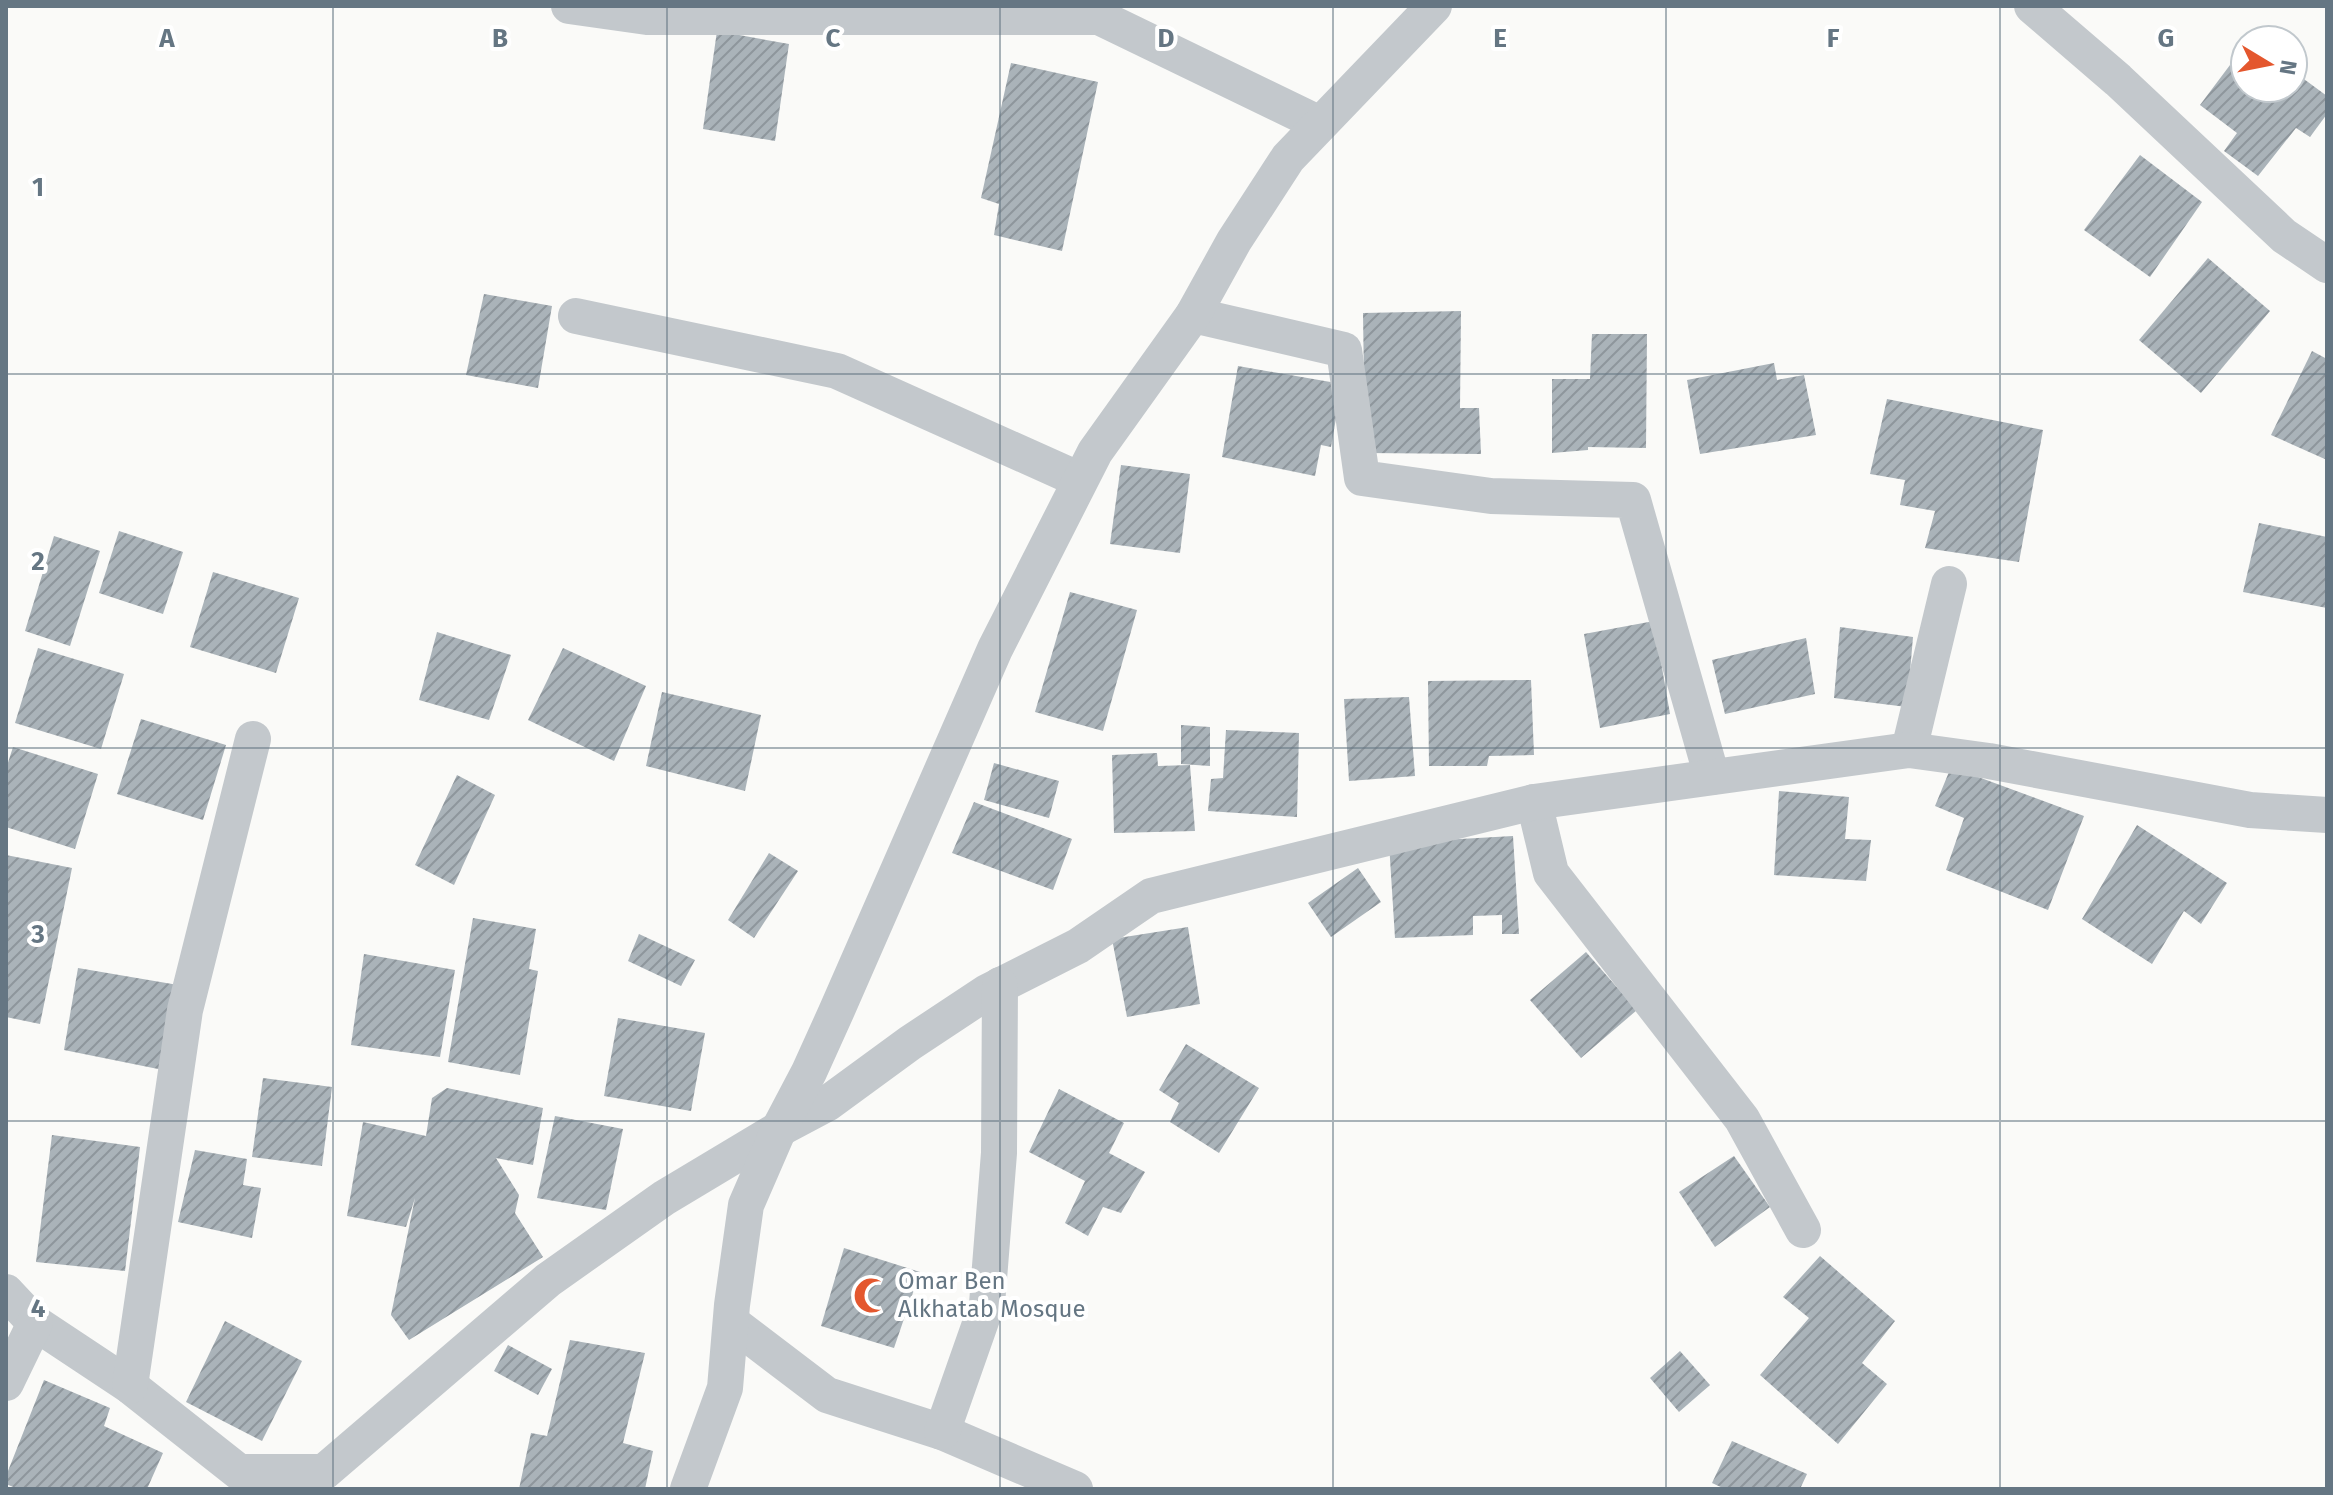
<svg xmlns="http://www.w3.org/2000/svg" width="2333" height="1495" font-family="'Fira Sans',sans-serif">
  <defs>
    <pattern id="building-hatch" width="6" height="6" patternUnits="userSpaceOnUse" patternTransform="scale(2)"><rect width="6" height="6" fill="#aab3b9"/><path d="M-1 1l2-2M0 6l6-6M5 7l2-2" fill="none" stroke="#8e969c"/></pattern>
  </defs>
  <rect width="100%" height="100%" fill="#fafaf8"/>
  <g fill="url(#building-hatch)">
    <polygon points="717,31 789,44 775,141 703,129"/>
    <polygon points="2245,45 2245,88 2293,88 2293,71 2327,96 2327,114 2310,137 2296,128 2258,176 2224,151 2237,133 2200,105"/>
    <polygon points="1011,63 1098,82 1062,251 994,235 999,204 981,198"/>
    <polygon points="2140,155 2202,202 2150,277 2084,230"/>
    <polygon points="2208,258 2270,311 2201,393 2139,340"/>
    <polygon points="484,294 552,306 538,388 466,375"/>
    <polygon points="1461,311 1460,408 1479,408 1481,454 1365,453 1363,313"/>
    <polygon points="1592,334 1647,334 1646,448 1588,447 1588,450 1552,453 1552,379 1590,379"/>
    <polygon points="2312,351 2327,359 2327,460 2271,435"/>
    <polygon points="1774,363 1777,380 1804,375 1816,435 1700,454 1687,380"/>
    <polygon points="1238,366 1342,384 1331,447 1321,445 1315,476 1222,457"/>
    <polygon points="1887,399 2043,430 2019,562 1925,548 1935,511 1900,505 1905,480 1870,474"/>
    <polygon points="1121,465 1190,474 1180,553 1110,544"/>
    <polygon points="2259,523 2327,537 2327,608 2243,592"/>
    <polygon points="119,531 183,552 163,614 99,593"/>
    <polygon points="54,536 100,551 70,646 25,631"/>
    <polygon points="213,572 299,598 276,673 190,647"/>
    <polygon points="1070,592 1137,610 1103,731 1035,712"/>
    <polygon points="1654,621 1670,714 1600,728 1584,634"/>
    <polygon points="1840,627 1913,637 1907,707 1834,698"/>
    <polygon points="437,632 511,655 489,720 419,700"/>
    <polygon points="1806,638 1815,694 1725,714 1712,660"/>
    <polygon points="38,648 124,674 101,749 15,723"/>
    <polygon points="563,648 646,686 614,761 528,720"/>
    <polygon points="1531,680 1534,755 1489,756 1487,766 1429,766 1428,681"/>
    <polygon points="662,692 761,715 745,791 646,766"/>
    <polygon points="1409,697 1415,776 1349,781 1344,699"/>
    <polygon points="141,719 226,745 203,820 117,794"/>
    <polygon points="1181,725 1210,727 1210,766 1181,764"/>
    <polygon points="1226,730 1299,733 1297,817 1208,811 1211,779 1223,778"/>
    <polygon points="13,747 98,774 75,849 6,827 6,769"/>
    <polygon points="1157,753 1158,766 1190,765 1195,831 1114,833 1112,755"/>
    <polygon points="994,763 1059,781 1049,818 984,800"/>
    <polygon points="1951,767 2084,816 2048,910 1946,870 1964,818 1935,806"/>
    <polygon points="457,775 495,795 454,885 415,865"/>
    <polygon points="1779,791 1849,797 1845,839 1871,840 1866,881 1774,875"/>
    <polygon points="974,802 1072,839 1053,890 952,853"/>
    <polygon points="2137,825 2227,883 2201,924 2184,911 2152,964 2082,919"/>
    <polygon points="1513,836 1519,934 1502,934 1502,915 1473,916 1473,935 1395,938 1389,843"/>
    <polygon points="769,853 798,871 754,938 728,920"/>
    <polygon points="6,855 72,868 40,1024 6,1017"/>
    <polygon points="1358,868 1381,902 1331,937 1308,903"/>
    <polygon points="473,918 536,929 529,969 538,971 520,1075 448,1062"/>
    <polygon points="1188,927 1200,1004 1127,1017 1112,939"/>
    <polygon points="639,934 695,960 681,986 628,961"/>
    <polygon points="1586,952 1637,1010 1581,1058 1530,1000"/>
    <polygon points="364,954 455,970 440,1057 351,1045"/>
    <polygon points="78,968 178,985 163,1070 64,1050"/>
    <polygon points="618,1018 705,1033 691,1111 604,1096"/>
    <polygon points="1186,1044 1259,1088 1219,1153 1170,1122 1179,1103 1159,1090"/>
    <polygon points="263,1078 332,1087 322,1166 252,1157"/>
    <polygon points="447,1088 543,1108 533,1165 496,1158 519,1195 515,1213 543,1257 409,1340 391,1315 415,1198 406,1227 347,1216 363,1122 426,1136 432,1098"/>
    <polygon points="1059,1089 1124,1123 1109,1153 1145,1172 1121,1213 1103,1207 1088,1236 1065,1223 1085,1181 1029,1152"/>
    <polygon points="555,1116 623,1129 606,1210 537,1198"/>
    <polygon points="52,1135 140,1147 125,1271 36,1262"/>
    <polygon points="195,1150 247,1159 243,1185 261,1188 252,1238 178,1222"/>
    <polygon points="1734,1156 1770,1207 1715,1247 1679,1192"/>
    <polygon points="844,1248 920,1272 894,1348 821,1326"/>
    <polygon points="1820,1256 1895,1321 1862,1363 1887,1384 1838,1444 1760,1375 1809,1318 1783,1297"/>
    <polygon points="225,1321 302,1361 262,1441 186,1402"/>
    <polygon points="570,1340 645,1353 623,1443 653,1451 645,1489 519,1489 531,1433 547,1436"/>
    <polygon points="508,1345 552,1369 538,1395 494,1371"/>
    <polygon points="1680,1351 1710,1385 1679,1412 1650,1378"/>
    <polygon points="44,1380 110,1408 104,1426 163,1453 147,1489 18,1489 6,1484 6,1476"/>
    <polygon points="1732,1441 1807,1474 1800,1489 1725,1489 1712,1483"/>
  </g>
  <g fill="none" stroke-linecap="round" stroke-linejoin="round">
    <g stroke="#c3c8cc" stroke-width="36">
      <polyline points="569,6 647,17 1099,17 1320,124"/>
      <polyline points="2032,6 2118,80 2284,236 2327,265"/>
      <polyline points="1193,315 1344,350 1362,478 1491,496 1633,500 1712,777"/>
      <polyline points="576,316 837,371 1080,480"/>
      <polyline points="1909,750 1949,584"/>
      <polyline points="1534,802 1551,873 1742,1119 1803,1230"/>
      <polyline points="6,1292 35,1323 130,1386 239,1472 324,1472 548,1280 664,1198 779,1129 828,1103 910,1043 987,992 1078,946 1151,896 1534,802 1909,750 1989,761 2250,810 2327,815"/>
      <polyline points="731,1322 827,1395 942,1432 1075,1489"/>
      <polyline points="6,1383 35,1323"/>
      <polyline points="130,1386 185,1010 253,739"/>
      <polyline points="942,1432 987,1304 999,1153 1000,985"/>
      <polyline points="688,1489 725,1388 732,1305 746,1205 779,1129 809,1072 837,1010 995,649 1095,452 1193,315 1234,241 1288,158 1434,6"/>
    </g>
  </g>
  <path fill="none" stroke="#657683" stroke-width="2" stroke-opacity="0.55" d="M333 6V1489M667 6V1489M1000 6V1489M1333 6V1489M1666 6V1489M2000 6V1489M6 374H2327M6 748H2327M6 1121H2327"/>
  <defs>
    <symbol id="mosque-bare" viewBox="-9 -9 18 18"><path d="M3.5-4.9A6 6 0 1 0 3.5 4.9A5 5 0 1 1 3.5-4.9Z" fill="#e4572e" stroke="#fff" stroke-width="2.5" paint-order="stroke"/></symbol>
  </defs>
  <g fill-rule="evenodd">
    <use href="#mosque-bare" x="846" y="1270" width="51" height="51"/>
  </g>
  <g text-anchor="middle" dominant-baseline="central" stroke-width="8" stroke-linejoin="round" paint-order="stroke">
    <g font-size="24" fill="#657683" stroke="#fff" text-anchor="start">
      <text x="898" y="1281">Omar Ben<tspan x="898" dy="28">Alkhatab Mosque</tspan></text>
    </g>
  </g>
  <g font-size="26" text-anchor="middle" font-weight="bold" fill="#657683" stroke="#fff" stroke-width="8" stroke-linejoin="round" paint-order="stroke">
    <text x="167" y="47">A</text>
    <text x="500" y="47">B</text>
    <text x="833" y="47">C</text>
    <text x="1166" y="47">D</text>
    <text x="1500" y="47">E</text>
    <text x="1833" y="47">F</text>
    <text x="2166" y="47">G</text>
    <text x="38" y="196">1</text>
    <text x="38" y="570">2</text>
    <text x="38" y="943">3</text>
    <text x="38" y="1317">4</text>
  </g>
  <rect width="2333" height="1495" fill="none" stroke="#657683" stroke-width="16"/>
  <g transform="translate(2269 64) rotate(100)"><circle r="38" fill="#ffffff" stroke="#c1c8cd" stroke-width="2"/>
  <path d="M0-6L14 30L0 20L-14 30Z" fill="#e4572e"/>
  <text y="-12" font-size="22" font-weight="bold" text-anchor="middle" fill="#657683">N</text>
  </g>
</svg>
